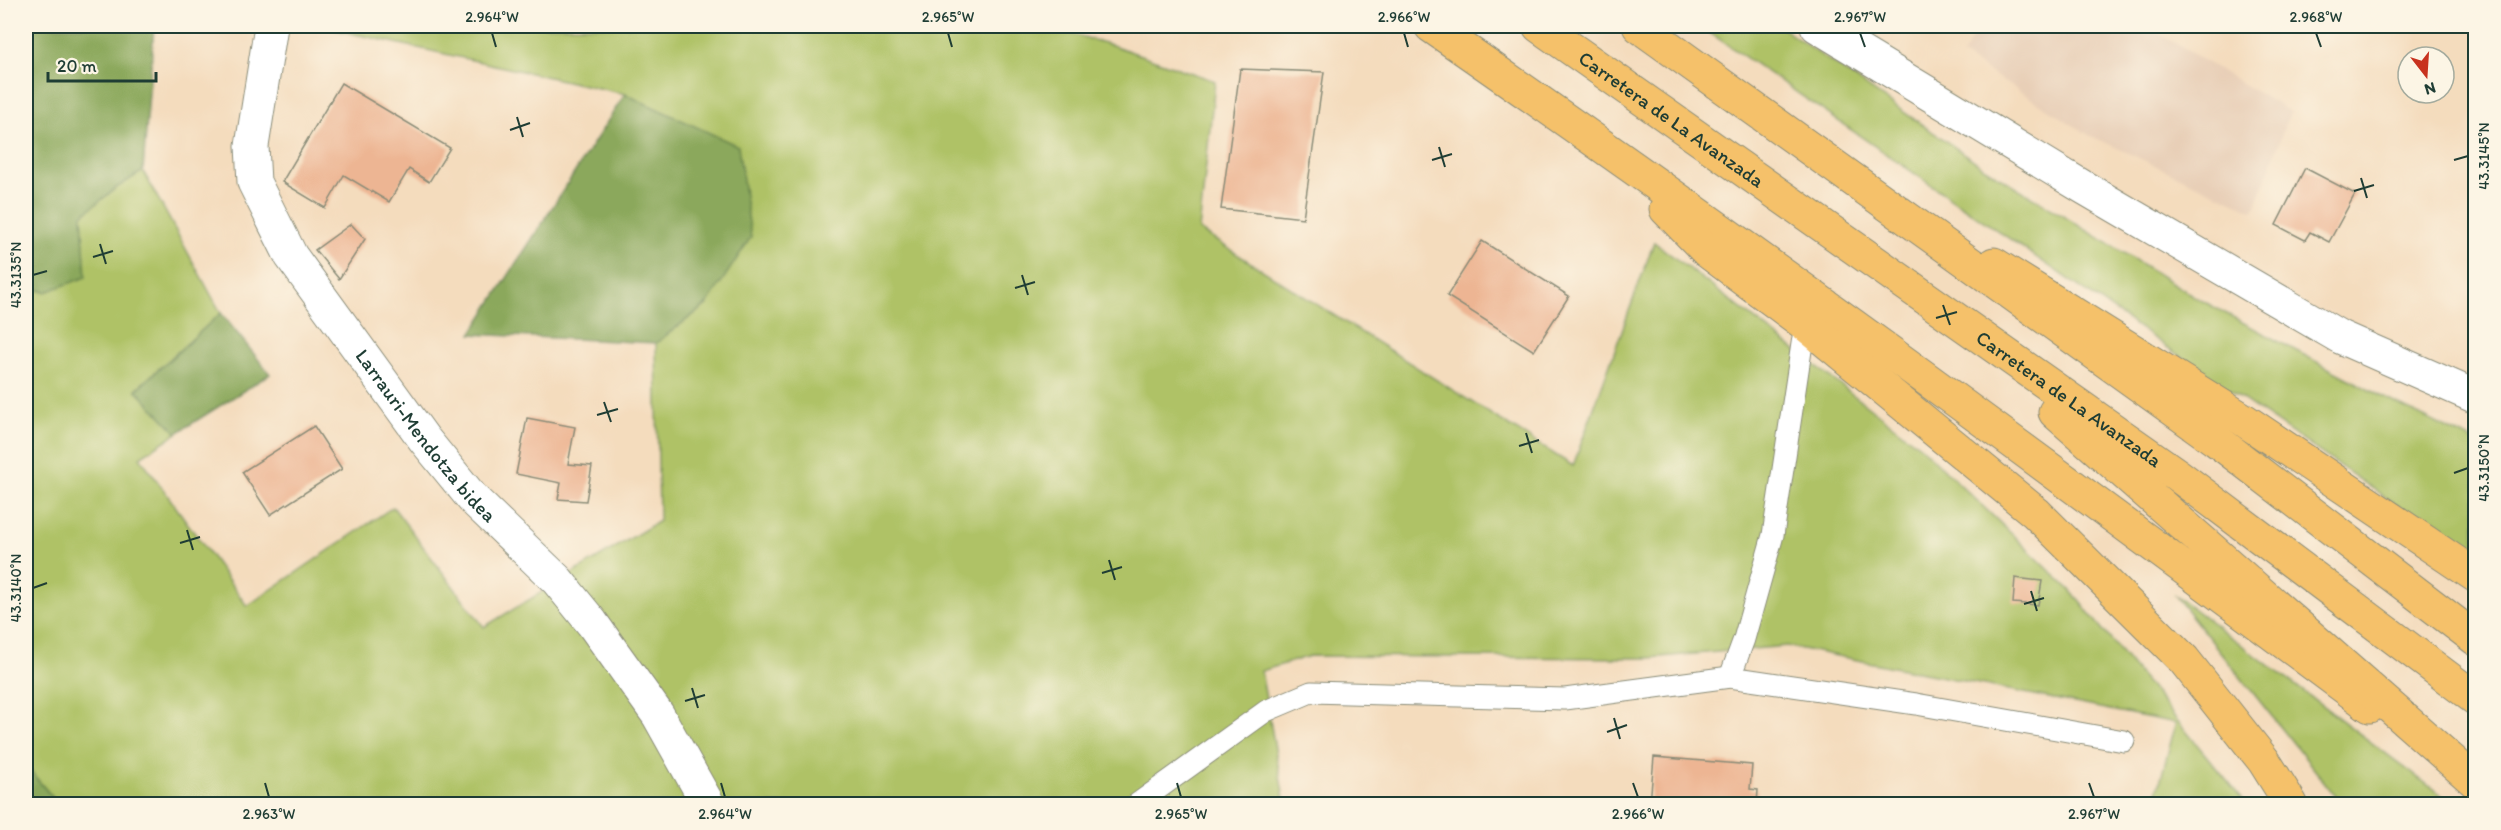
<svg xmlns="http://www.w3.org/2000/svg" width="2501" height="830" font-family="Itim,sans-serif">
  <rect width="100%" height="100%" fill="#fcf5e5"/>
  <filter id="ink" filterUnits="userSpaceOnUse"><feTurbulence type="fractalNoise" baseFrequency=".0167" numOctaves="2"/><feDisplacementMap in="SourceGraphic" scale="12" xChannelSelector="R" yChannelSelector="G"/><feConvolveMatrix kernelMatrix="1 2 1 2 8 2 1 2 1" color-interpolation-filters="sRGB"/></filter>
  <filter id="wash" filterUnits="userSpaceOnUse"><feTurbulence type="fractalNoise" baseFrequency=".008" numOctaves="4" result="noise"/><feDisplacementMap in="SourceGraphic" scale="24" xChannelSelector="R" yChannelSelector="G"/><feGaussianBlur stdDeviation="1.35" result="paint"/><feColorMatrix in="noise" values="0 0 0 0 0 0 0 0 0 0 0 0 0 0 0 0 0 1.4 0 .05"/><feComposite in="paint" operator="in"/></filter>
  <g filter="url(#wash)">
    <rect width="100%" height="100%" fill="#f4dcbd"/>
    <polygon fill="#e8cfb7" points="1980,26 2146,26 2290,112 2254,211 2089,135 1962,55"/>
    <g fill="#afc266" stroke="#67804d" stroke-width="1.5">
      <polygon points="319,26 1045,26 1115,46 1215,81 1199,230 1573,466 1654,242 1921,447 2070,590 2246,804 2154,804 2176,723 1787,646 1648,658 1310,656 1261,671 1285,804 58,804 26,766 26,287 46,292 82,215 116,188 143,171 221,313 136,389 177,433 140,457 247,606 393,507 484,627 659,521 656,343 708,304 625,94"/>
      <polygon points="1700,26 1779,26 1985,168 2197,298 2377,394 2475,442 2475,559"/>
      <polygon points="2174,594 2453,804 2342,804"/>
    </g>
    <g fill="#8ba85b" stroke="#557248" stroke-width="1.5">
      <polygon points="26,26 154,26 143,171 116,188 82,215 86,277 46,292 26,287"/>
      <polygon points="625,94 738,146 751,237 707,304 656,343 471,334"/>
      <polygon points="221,313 270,374 177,433 136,390"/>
      <polygon points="26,766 58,804 26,804"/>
    </g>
    <g id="blocks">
      <g fill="#edb593">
        <polygon points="1240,69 1324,72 1303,218 1221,209"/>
        <polygon points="341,83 450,148 429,182 409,169 389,202 344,175 325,208 282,182"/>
        <polygon points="2305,168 2355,194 2329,242 2310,232 2305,240 2276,225"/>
        <polygon points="351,224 365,239 339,279 315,250"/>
        <polygon points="1482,241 1569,296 1534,351 1447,296"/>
        <polygon points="527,418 575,427 568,464 592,466 586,501 558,499 561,483 516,474"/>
        <polygon points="314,426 342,469 270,515 242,472"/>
        <polygon points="2015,578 2042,581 2038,605 2013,603"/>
        <polygon points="1654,757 1752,765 1750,789 1758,790 1757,804 1650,804"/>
      </g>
    </g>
  </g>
  <g filter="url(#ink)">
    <use href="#blocks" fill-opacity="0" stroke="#8a8c78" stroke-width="1.5"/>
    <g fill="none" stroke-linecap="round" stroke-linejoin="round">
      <defs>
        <g id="lane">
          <polyline points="1730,677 1744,639 1773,535 1805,324"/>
          <polyline points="1137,804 1266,711 1311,692 1565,699 1730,677 1916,704 2124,741"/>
        </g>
        <g id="street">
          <path id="s1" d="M271 26 252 146 254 182 291 256 424 439 473 499 557 580 592 623 658 715 708 804"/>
          <polyline points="1817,26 2083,187 2340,337 2476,397"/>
        </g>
        <g id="primary">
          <path d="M1431 26C1749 246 2059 475 2370 706"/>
          <polyline points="1666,209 1707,251 1805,324 2036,513 2184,660 2264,761 2291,804"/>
          <polyline points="1994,264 2244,420 2476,576"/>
        </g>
        <g id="highway">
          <path id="s2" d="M1539 26 2176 474 2476 699"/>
          <polyline points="1639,26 2216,440 2476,639"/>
          <polyline points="2055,412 2476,782"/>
        </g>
      </defs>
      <use href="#lane" stroke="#8a8c78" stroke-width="23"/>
      <use href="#street" stroke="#8a8c78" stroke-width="35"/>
      <use href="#primary" stroke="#8a8c78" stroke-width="35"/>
      <use href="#highway" stroke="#8a8c78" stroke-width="35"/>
      <use href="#lane" stroke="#fff" stroke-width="21"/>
      <use href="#street" stroke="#fff" stroke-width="33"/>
      <use href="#primary" stroke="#f5c16b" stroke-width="33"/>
      <use href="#highway" stroke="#f5c16b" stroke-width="33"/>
    </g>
  </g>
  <path fill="none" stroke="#1f3d34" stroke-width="2" d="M492 33 496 47M948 33 952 47M1404 33 1408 47M1860 33 1865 47M2316 33 2321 47M517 117 523 137M510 130 530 123M1439 147 1445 167M1432 160 1452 154M2454 160 2468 156M2361 178 2367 198M2354 191 2374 185M100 244 106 264M93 257 113 251M33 275 47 271M1022 275 1028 295M1015 288 1035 282M1943 305 1950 325M1936 318 1957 312M604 402 611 422M597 415 618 409M1526 433 1532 453M1519 446 1539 440M2454 473 2468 468M187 530 193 550M180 543 200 537M1109 560 1115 580M1102 573 1122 567M33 588 47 583M2031 591 2037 611M2024 604 2044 598M692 688 698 708M685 701 705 695M1614 718 1620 739M1607 732 1627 725M265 783 269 797M721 783 725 797M1177 783 1181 797M1633 783 1638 797M2089 783 2094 797"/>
  <g text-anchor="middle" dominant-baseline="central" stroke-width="5" stroke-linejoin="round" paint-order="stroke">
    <g font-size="20" fill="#1f3d34" stroke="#fcf5e5">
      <text stroke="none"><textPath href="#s2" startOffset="162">Carretera de La Avanzada</textPath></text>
      <text stroke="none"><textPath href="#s2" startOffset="648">Carretera de La Avanzada</textPath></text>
      <text stroke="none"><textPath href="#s1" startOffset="465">Larrauri-Mendotza bidea</textPath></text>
    </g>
  </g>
  <rect width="2501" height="830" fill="none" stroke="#fcf5e5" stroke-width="66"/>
  <g transform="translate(2426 75) rotate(163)"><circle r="28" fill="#fcf5e5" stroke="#a4ab9e" stroke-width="1.5"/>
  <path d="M0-4.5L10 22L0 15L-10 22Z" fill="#c8321e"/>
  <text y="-9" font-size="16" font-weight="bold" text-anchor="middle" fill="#1f3d34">N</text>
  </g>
  <path d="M48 72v9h108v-9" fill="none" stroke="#1f3d34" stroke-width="3"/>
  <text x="57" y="72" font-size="18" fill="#1f3d34" stroke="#fcf5e5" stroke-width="4.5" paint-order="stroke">20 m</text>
  <rect x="33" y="33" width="2435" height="764" fill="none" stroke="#1f3d34" stroke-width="2"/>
  <g font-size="15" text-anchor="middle" fill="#1f3d34">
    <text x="492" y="22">2.964°W</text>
    <text x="948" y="22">2.965°W</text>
    <text x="1404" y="22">2.966°W</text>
    <text x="1860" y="22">2.967°W</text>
    <text x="2316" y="22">2.968°W</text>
    <text transform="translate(2484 156) rotate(-90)" y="5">43.3145°N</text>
    <text transform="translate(16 275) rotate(-90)" y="5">43.3135°N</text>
    <text transform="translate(2484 468) rotate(-90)" y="5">43.3150°N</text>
    <text transform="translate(16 588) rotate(-90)" y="5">43.3140°N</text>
    <text x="269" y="819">2.963°W</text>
    <text x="725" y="819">2.964°W</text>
    <text x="1181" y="819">2.965°W</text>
    <text x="1638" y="819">2.966°W</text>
    <text x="2094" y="819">2.967°W</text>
  </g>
</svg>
